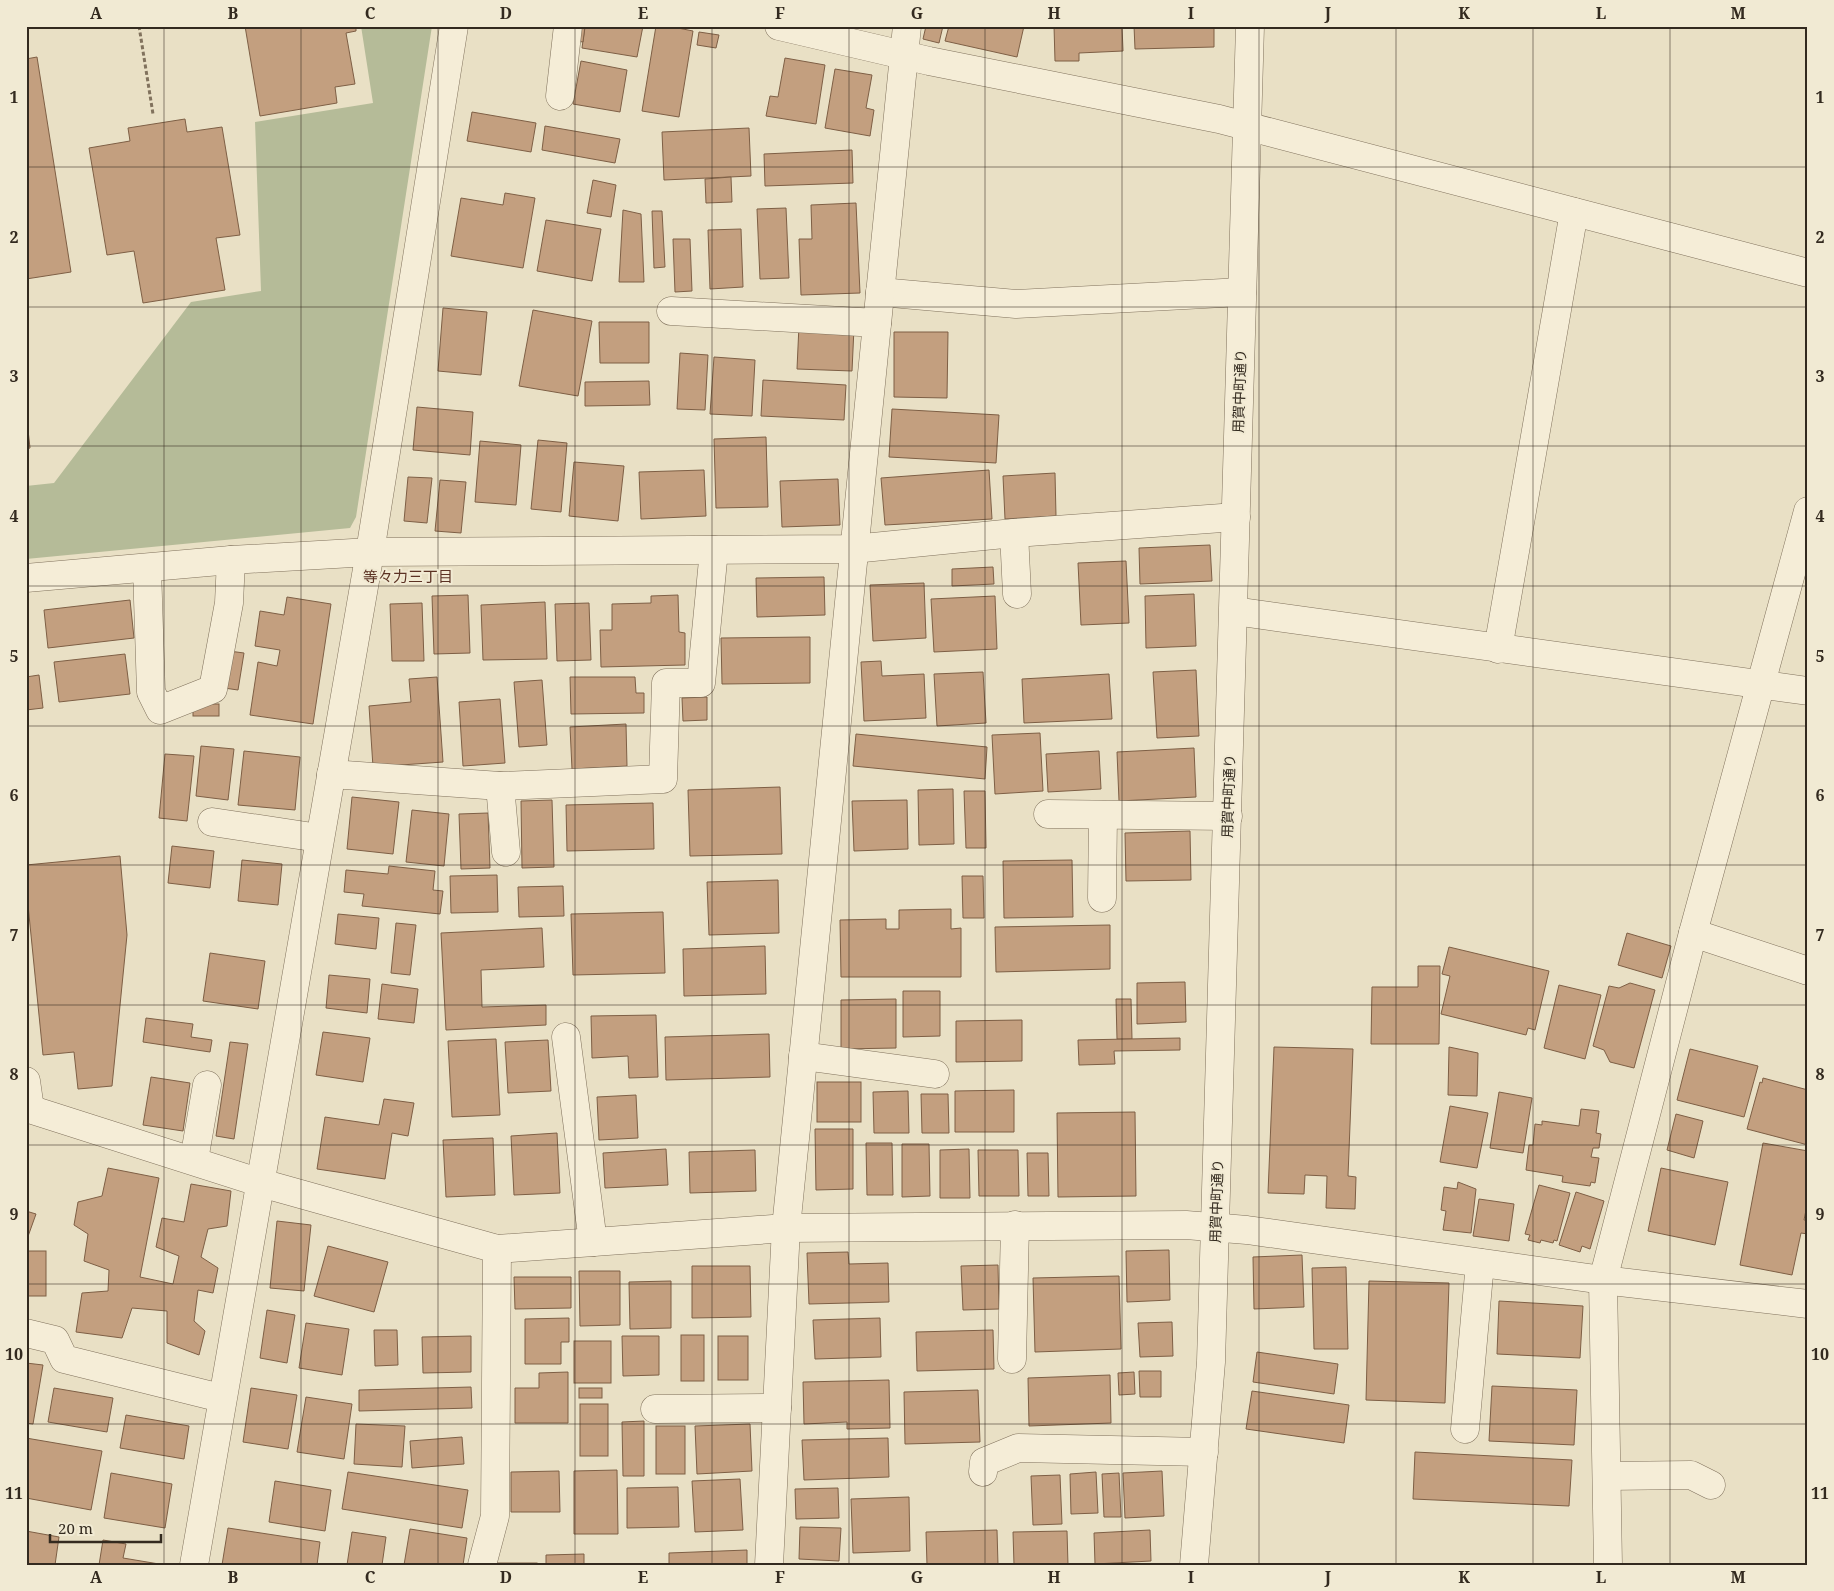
<svg xmlns="http://www.w3.org/2000/svg" width="1834" height="1591" font-family="'Noto Serif','Noto Sans JP',serif">
  <rect width="100%" height="100%" fill="#e9e0c5"/>
  <polygon fill="#b5bb98" points="361,26 432,26 356,517 350,528 26,559 26,486 54,483 191,302 261,291 255,122 373,103"/>
  <g fill="#c39f7f" stroke="#7e5f45">
    <polygon points="245,26 356,26 356,31 346,33 355,84 335,87 337,103 260,116"/>
    <polygon points="585,26 643,26 637,57 582,48"/>
    <polygon points="656,26 668,26 693,31 679,117 642,111"/>
    <polygon points="926,26 943,26 939,43 923,39"/>
    <polygon points="949,26 1024,26 1017,57 945,41"/>
    <polygon points="1054,26 1122,26 1123,51 1079,53 1079,61 1055,61"/>
    <polygon points="1134,26 1214,26 1214,47 1135,49"/>
    <polygon points="578,27 585,27 583,42 576,41"/>
    <polygon points="699,32 719,35 716,48 697,45"/>
    <polygon points="37,57 71,272 26,279 26,59"/>
    <polygon points="785,58 825,65 816,124 766,116 770,96 778,97"/>
    <polygon points="581,61 627,70 620,112 573,104"/>
    <polygon points="835,69 872,75 866,108 874,110 870,136 825,128"/>
    <polygon points="472,112 536,123 531,152 467,141"/>
    <polygon points="185,119 187,132 222,127 240,235 216,238 225,290 143,303 134,251 107,255 89,148 130,141 128,128"/>
    <polygon points="545,126 620,139 615,163 542,150"/>
    <polygon points="749,128 751,176 664,180 662,132"/>
    <polygon points="852,150 853,183 765,186 764,154"/>
    <polygon points="731,177 732,202 706,203 705,179"/>
    <polygon points="593,180 616,185 611,217 587,213"/>
    <polygon points="505,193 535,198 523,268 451,256 461,198 503,205"/>
    <polygon points="856,203 860,293 801,295 799,239 812,239 811,205"/>
    <polygon points="786,208 789,278 760,279 757,209"/>
    <polygon points="623,210 641,214 644,282 619,282"/>
    <polygon points="652,211 662,211 665,267 654,268"/>
    <polygon points="546,220 601,229 592,281 537,271"/>
    <polygon points="741,229 743,287 710,289 708,230"/>
    <polygon points="673,239 690,239 692,291 675,292"/>
    <polygon points="443,308 487,312 481,375 438,371"/>
    <polygon points="533,310 592,321 578,396 519,386"/>
    <polygon points="599,322 649,322 649,363 600,363"/>
    <polygon points="799,325 854,328 852,371 797,369"/>
    <polygon points="894,332 948,332 947,398 894,397"/>
    <polygon points="680,353 708,355 705,410 677,409"/>
    <polygon points="714,357 755,360 752,416 710,414"/>
    <polygon points="763,380 846,385 844,420 761,416"/>
    <polygon points="649,381 650,405 585,406 585,382"/>
    <polygon points="417,407 473,412 470,455 413,450"/>
    <polygon points="892,409 999,415 996,463 889,457"/>
    <polygon points="26,412 30,448 26,449"/>
    <polygon points="766,437 768,507 716,508 714,439"/>
    <polygon points="538,440 567,443 561,512 531,509"/>
    <polygon points="480,441 521,445 516,505 475,502"/>
    <polygon points="574,462 624,466 618,521 569,516"/>
    <polygon points="704,470 706,516 641,519 639,472"/>
    <polygon points="989,470 992,519 885,525 881,478"/>
    <polygon points="1055,473 1056,516 1005,519 1003,476"/>
    <polygon points="408,477 432,478 427,523 404,521"/>
    <polygon points="838,479 840,525 782,527 780,481"/>
    <polygon points="440,480 466,482 461,533 435,531"/>
    <polygon points="1210,545 1212,581 1140,584 1139,548"/>
    <polygon points="1126,561 1129,623 1081,625 1078,563"/>
    <polygon points="993,567 994,584 952,586 952,569"/>
    <polygon points="824,577 825,615 757,617 756,578"/>
    <polygon points="924,583 926,638 873,641 870,585"/>
    <polygon points="1194,594 1196,646 1146,648 1145,596"/>
    <polygon points="468,595 470,653 434,654 432,596"/>
    <polygon points="678,595 679,632 685,633 685,665 601,667 600,630 612,630 612,604 651,603 651,596"/>
    <polygon points="995,596 997,649 934,652 931,599"/>
    <polygon points="287,597 331,604 313,724 250,715 258,662 277,666 280,650 255,646 260,611 284,615"/>
    <polygon points="130,600 134,638 48,648 44,610"/>
    <polygon points="545,602 547,659 483,660 481,605"/>
    <polygon points="422,603 424,661 392,661 390,604"/>
    <polygon points="589,603 591,660 557,661 555,604"/>
    <polygon points="810,637 810,683 722,684 721,638"/>
    <polygon points="229,651 244,653 238,690 224,688"/>
    <polygon points="125,654 130,694 59,702 54,662"/>
    <polygon points="881,661 882,676 924,674 926,718 864,721 861,662"/>
    <polygon points="1196,670 1199,736 1157,738 1153,672"/>
    <polygon points="983,672 986,723 937,726 934,674"/>
    <polygon points="1109,674 1112,719 1024,723 1022,679"/>
    <polygon points="39,675 43,708 26,710 26,677"/>
    <polygon points="437,677 443,762 373,767 369,706 411,702 409,679"/>
    <polygon points="570,677 635,677 636,693 644,693 644,713 571,714"/>
    <polygon points="542,680 547,745 519,747 514,682"/>
    <polygon points="707,697 707,720 683,721 682,698"/>
    <polygon points="500,699 505,763 463,766 459,702"/>
    <rect x="193" y="704" width="26" height="12"/>
    <polygon points="626,724 627,766 572,769 570,727"/>
    <polygon points="1040,733 1043,791 995,794 992,735"/>
    <polygon points="856,734 987,747 985,779 853,766"/>
    <polygon points="201,746 234,749 228,800 196,796"/>
    <polygon points="1194,748 1196,797 1119,801 1117,752"/>
    <polygon points="244,751 300,757 295,810 238,805"/>
    <polygon points="1099,751 1101,789 1048,792 1046,754"/>
    <polygon points="165,754 194,756 187,821 159,818"/>
    <polygon points="780,787 782,854 690,856 688,790"/>
    <polygon points="953,789 954,844 919,845 918,790"/>
    <polygon points="964,791 985,791 986,848 966,848"/>
    <polygon points="352,797 399,802 393,854 347,849"/>
    <polygon points="552,800 554,867 522,868 521,801"/>
    <polygon points="907,800 908,849 854,851 852,801"/>
    <polygon points="653,803 654,849 567,851 566,805"/>
    <polygon points="412,810 449,814 444,866 406,862"/>
    <polygon points="488,813 490,868 461,869 459,814"/>
    <polygon points="1190,831 1191,880 1126,881 1125,833"/>
    <polygon points="172,846 214,851 210,888 168,883"/>
    <polygon points="120,856 127,935 112,1086 78,1089 74,1052 43,1055 26,885 26,865"/>
    <polygon points="242,860 282,864 278,905 238,901"/>
    <polygon points="1072,860 1073,917 1004,918 1003,861"/>
    <polygon points="389,866 435,871 433,890 443,891 440,914 362,906 364,894 344,892 346,870 388,874"/>
    <polygon points="497,875 498,912 451,913 450,876"/>
    <polygon points="962,876 983,876 984,918 963,918"/>
    <polygon points="778,880 779,933 709,935 707,882"/>
    <polygon points="563,886 564,916 519,917 518,887"/>
    <polygon points="951,909 951,929 961,928 961,977 841,977 840,920 886,919 886,929 899,929 899,910"/>
    <polygon points="663,912 665,973 573,975 571,914"/>
    <polygon points="338,914 379,918 376,949 335,944"/>
    <polygon points="396,923 416,925 410,975 391,973"/>
    <polygon points="1110,925 1110,969 996,972 995,927"/>
    <polygon points="542,928 544,967 481,970 482,1007 546,1005 546,1025 446,1030 441,933"/>
    <polygon points="1627,933 1671,946 1662,978 1618,965"/>
    <polygon points="765,946 766,994 684,996 683,949"/>
    <polygon points="1449,947 1549,971 1535,1030 1528,1028 1526,1035 1441,1014 1450,976 1442,974"/>
    <polygon points="210,953 265,961 258,1009 203,1001"/>
    <polygon points="1418,966 1440,966 1439,1044 1371,1044 1372,987 1418,987"/>
    <polygon points="329,975 370,979 367,1013 326,1008"/>
    <polygon points="1185,982 1186,1022 1137,1024 1137,983"/>
    <polygon points="1630,983 1655,990 1634,1068 1610,1062 1604,1050 1593,1046 1609,986 1619,988"/>
    <polygon points="382,984 418,989 414,1023 378,1019"/>
    <polygon points="1559,985 1601,995 1585,1059 1544,1048"/>
    <polygon points="903,991 940,991 940,1036 903,1037"/>
    <polygon points="896,999 896,1048 841,1049 841,1000"/>
    <polygon points="1116,999 1131,999 1132,1039 1117,1039"/>
    <polygon points="656,1015 658,1077 629,1078 628,1056 592,1058 591,1016"/>
    <polygon points="146,1018 193,1024 191,1037 212,1040 210,1052 143,1042"/>
    <polygon points="1022,1020 1022,1061 956,1062 956,1021"/>
    <polygon points="323,1032 370,1038 363,1082 316,1075"/>
    <polygon points="769,1034 770,1077 666,1080 665,1037"/>
    <polygon points="1180,1038 1180,1050 1114,1051 1115,1064 1079,1065 1078,1040"/>
    <polygon points="496,1039 500,1115 452,1117 448,1041"/>
    <polygon points="548,1040 551,1091 508,1093 505,1042"/>
    <polygon points="230,1042 248,1044 234,1139 216,1136"/>
    <polygon points="1274,1047 1353,1049 1348,1176 1356,1177 1355,1209 1326,1208 1327,1176 1305,1175 1304,1194 1268,1193"/>
    <polygon points="1449,1047 1478,1053 1477,1096 1448,1095"/>
    <polygon points="1690,1049 1758,1066 1744,1117 1677,1100"/>
    <polygon points="151,1077 190,1083 183,1131 143,1125"/>
    <polygon points="1763,1078 1808,1090 1808,1145 1747,1129 1760,1082 1762,1083"/>
    <rect x="817" y="1082" width="44" height="40"/>
    <polygon points="1014,1090 1014,1132 955,1132 955,1091"/>
    <polygon points="908,1091 909,1133 874,1133 873,1092"/>
    <polygon points="1499,1092 1532,1098 1523,1153 1490,1148"/>
    <polygon points="921,1094 948,1094 949,1133 922,1133"/>
    <polygon points="636,1095 638,1138 599,1140 597,1097"/>
    <polygon points="384,1099 414,1103 408,1136 392,1133 385,1179 317,1169 325,1117 379,1125"/>
    <polygon points="1450,1106 1488,1113 1477,1168 1440,1162"/>
    <polygon points="1581,1109 1599,1111 1596,1133 1601,1134 1599,1148 1593,1148 1591,1157 1599,1158 1595,1183 1591,1182 1590,1186 1562,1182 1563,1176 1526,1170 1529,1145 1533,1145 1535,1124 1542,1125 1542,1121 1579,1126"/>
    <polygon points="1135,1112 1136,1196 1058,1197 1057,1113"/>
    <polygon points="1676,1114 1703,1121 1694,1158 1667,1150"/>
    <polygon points="815,1129 853,1129 853,1189 816,1190"/>
    <polygon points="557,1133 560,1193 514,1195 511,1136"/>
    <polygon points="493,1138 495,1195 446,1197 443,1140"/>
    <polygon points="866,1143 892,1143 893,1195 867,1195"/>
    <polygon points="1763,1143 1808,1151 1808,1200 1804,1220 1808,1220 1808,1234 1801,1233 1792,1275 1740,1265"/>
    <polygon points="902,1144 929,1144 930,1196 902,1197"/>
    <polygon points="666,1149 668,1185 605,1188 603,1153"/>
    <polygon points="969,1149 970,1198 940,1198 940,1150"/>
    <polygon points="755,1150 756,1191 690,1193 689,1152"/>
    <polygon points="978,1150 1018,1150 1019,1196 979,1196"/>
    <polygon points="1027,1153 1048,1153 1049,1196 1028,1196"/>
    <polygon points="108,1168 159,1178 140,1277 173,1284 179,1256 156,1247 162,1218 184,1222 191,1184 231,1191 227,1226 208,1229 201,1257 218,1268 213,1293 198,1290 194,1321 205,1331 199,1355 167,1343 167,1311 132,1308 122,1338 76,1332 82,1293 108,1291 109,1270 84,1261 88,1234 74,1225 78,1202 102,1196"/>
    <polygon points="1661,1168 1728,1182 1715,1245 1648,1231"/>
    <polygon points="1458,1182 1476,1189 1471,1233 1443,1230 1446,1211 1441,1210 1444,1187 1457,1189"/>
    <polygon points="1539,1185 1570,1193 1557,1241 1554,1240 1553,1243 1541,1240 1540,1243 1528,1240 1530,1235 1525,1234"/>
    <polygon points="1576,1192 1604,1201 1590,1249 1582,1246 1580,1252 1559,1245"/>
    <polygon points="1479,1199 1514,1204 1509,1241 1473,1236"/>
    <polygon points="26,1211 36,1214 26,1242"/>
    <polygon points="277,1221 311,1225 304,1291 270,1288"/>
    <polygon points="328,1246 388,1262 374,1312 314,1296"/>
    <polygon points="1169,1250 1170,1300 1127,1302 1126,1251"/>
    <rect x="26" y="1251" width="20" height="45"/>
    <polygon points="848,1252 849,1264 888,1263 889,1302 809,1304 807,1253"/>
    <polygon points="1302,1255 1304,1307 1254,1309 1253,1257"/>
    <polygon points="998,1265 999,1309 963,1310 961,1266"/>
    <polygon points="692,1266 750,1266 751,1317 692,1318"/>
    <polygon points="1346,1267 1348,1349 1314,1349 1312,1268"/>
    <polygon points="579,1271 620,1271 620,1325 580,1326"/>
    <polygon points="1119,1276 1121,1349 1035,1352 1033,1278"/>
    <polygon points="514,1277 571,1277 571,1308 515,1309"/>
    <polygon points="671,1281 671,1328 630,1329 629,1282"/>
    <polygon points="1369,1281 1449,1283 1445,1403 1366,1400"/>
    <polygon points="1499,1301 1583,1306 1580,1358 1497,1354"/>
    <polygon points="267,1310 295,1315 287,1363 260,1358"/>
    <polygon points="569,1318 569,1342 561,1342 561,1364 525,1364 525,1319"/>
    <polygon points="880,1318 881,1357 815,1359 813,1320"/>
    <polygon points="1172,1322 1173,1356 1140,1357 1138,1323"/>
    <polygon points="306,1323 349,1329 342,1375 299,1368"/>
    <polygon points="374,1330 397,1330 398,1365 375,1366"/>
    <polygon points="993,1330 994,1369 917,1371 916,1332"/>
    <rect x="681" y="1335" width="23" height="46"/>
    <polygon points="471,1336 471,1372 423,1373 422,1337"/>
    <polygon points="622,1336 659,1336 659,1375 623,1376"/>
    <rect x="718" y="1336" width="30" height="44"/>
    <rect x="574" y="1341" width="37" height="42"/>
    <polygon points="1257,1352 1338,1364 1334,1394 1253,1382"/>
    <polygon points="26,1363 43,1365 33,1424 26,1423"/>
    <polygon points="1139,1371 1161,1371 1161,1397 1140,1397"/>
    <polygon points="568,1372 568,1423 515,1423 515,1388 539,1388 539,1373"/>
    <polygon points="1134,1372 1135,1394 1119,1395 1118,1373"/>
    <polygon points="1110,1375 1111,1423 1029,1426 1028,1378"/>
    <polygon points="889,1380 890,1428 847,1429 847,1422 804,1424 803,1382"/>
    <polygon points="1492,1386 1577,1390 1574,1445 1489,1441"/>
    <polygon points="471,1387 472,1408 359,1411 359,1390"/>
    <polygon points="54,1388 113,1398 107,1432 48,1422"/>
    <polygon points="251,1388 297,1395 288,1449 243,1442"/>
    <rect x="579" y="1388" width="23" height="10"/>
    <polygon points="978,1390 980,1442 905,1444 904,1392"/>
    <polygon points="1252,1391 1349,1405 1344,1443 1246,1429"/>
    <polygon points="306,1397 352,1404 344,1459 297,1452"/>
    <rect x="580" y="1404" width="28" height="52"/>
    <polygon points="126,1415 189,1426 184,1459 120,1448"/>
    <polygon points="644,1421 644,1476 623,1476 622,1422"/>
    <polygon points="356,1424 405,1426 402,1467 354,1464"/>
    <polygon points="750,1424 752,1471 697,1474 695,1426"/>
    <rect x="656" y="1426" width="29" height="48"/>
    <polygon points="462,1437 464,1464 412,1468 410,1441"/>
    <polygon points="26,1438 102,1451 91,1510 26,1498"/>
    <polygon points="888,1438 889,1477 804,1480 802,1440"/>
    <polygon points="1415,1452 1572,1460 1569,1506 1413,1499"/>
    <polygon points="617,1470 618,1534 574,1534 574,1471"/>
    <polygon points="559,1471 560,1512 511,1512 511,1472"/>
    <polygon points="1162,1471 1164,1516 1125,1518 1123,1473"/>
    <polygon points="348,1472 468,1490 462,1528 342,1509"/>
    <polygon points="1096,1472 1098,1513 1071,1514 1070,1474"/>
    <polygon points="111,1473 172,1484 165,1528 104,1518"/>
    <polygon points="1119,1473 1121,1517 1104,1517 1102,1474"/>
    <polygon points="1060,1475 1062,1524 1033,1525 1031,1476"/>
    <polygon points="740,1479 743,1530 695,1532 692,1481"/>
    <polygon points="275,1481 331,1490 325,1531 269,1522"/>
    <polygon points="678,1487 679,1527 627,1528 627,1488"/>
    <polygon points="838,1488 839,1518 796,1519 795,1489"/>
    <polygon points="909,1497 910,1551 853,1553 851,1499"/>
    <polygon points="800,1527 841,1528 839,1561 799,1559"/>
    <polygon points="228,1528 320,1542 317,1565 222,1565"/>
    <polygon points="410,1529 467,1538 463,1565 404,1565"/>
    <polygon points="997,1530 998,1565 927,1565 926,1532"/>
    <polygon points="1150,1530 1151,1561 1095,1564 1094,1533"/>
    <polygon points="26,1531 59,1537 55,1565 26,1565"/>
    <polygon points="1067,1531 1068,1565 1014,1565 1013,1532"/>
    <polygon points="352,1532 386,1537 382,1565 347,1565"/>
    <polygon points="103,1540 126,1544 123,1558 165,1565 99,1565"/>
    <polygon points="747,1550 747,1565 669,1565 669,1553"/>
    <polygon points="584,1554 584,1565 546,1565 546,1555"/>
    <rect x="497" y="1563" width="40" height="2"/>
  </g>
  <g fill="none" stroke-linecap="round" stroke-linejoin="round">
    <defs>
      <g id="minor">
        <polyline points="779,26 929,61 1219,119 1808,273"/>
        <polyline points="560,96 568,26"/>
        <polyline points="880,292 1016,304 1242,292"/>
        <polyline points="671,311 877,323"/>
        <polyline points="1014,533 1017,594"/>
        <polyline points="147,568 151,692 160,710 213,689 229,603 231,560"/>
        <polyline points="26,578 231,560 370,552 853,549 1014,533 1236,517"/>
        <polyline points="1234,611 1808,691"/>
        <polyline points="1498,649 1574,212"/>
        <polyline points="331,774 500,786 663,779 666,683 701,683 714,550"/>
        <polyline points="500,786 506,852"/>
        <polyline points="1048,814 1228,816"/>
        <polyline points="212,822 319,838"/>
        <polyline points="1102,898 1103,815"/>
        <polyline points="1693,933 1808,971"/>
        <polyline points="566,1037 593,1242"/>
        <polyline points="803,1056 935,1074"/>
        <polyline points="26,1081 30,1109"/>
        <polyline points="26,1108 261,1183 497,1249 786,1228 1186,1225 1247,1230 1603,1280 1808,1304"/>
        <polyline points="194,1160 207,1085"/>
        <polyline points="26,1333 55,1340 64,1359 221,1398"/>
        <polyline points="1012,1359 1015,1225"/>
        <polyline points="655,1409 777,1408"/>
        <polyline points="1465,1429 1480,1263"/>
        <polyline points="983,1472 984,1462 1018,1448 1204,1452"/>
        <polyline points="1607,1476 1691,1475 1711,1485"/>
        <polyline points="194,1565 370,552 454,26"/>
        <polyline points="482,1565 495,1516 497,1249"/>
        <polyline points="769,1565 786,1228 907,26"/>
        <polyline points="1194,1565 1211,1362 1250,26"/>
        <polyline points="1608,1565 1603,1280 1693,933 1808,511"/>
      </g>
    </defs>
    <use href="#minor" stroke="#81725d" stroke-width="29"/>
    <polyline stroke="#81725d" stroke-width="3" stroke-dasharray="4 2.5" stroke-linecap="butt" points="139,26 153,114"/>
    <use href="#minor" stroke="#f5edd7" stroke-width="28"/>
  </g>
  <path fill="none" stroke="#332a1f" stroke-width="1" stroke-opacity="0.55" d="M164 26V1565M301 26V1565M438 26V1565M575 26V1565M712 26V1565M849 26V1565M985 26V1565M1122 26V1565M1259 26V1565M1396 26V1565M1533 26V1565M1670 26V1565M26 167H1808M26 307H1808M26 446H1808M26 586H1808M26 726H1808M26 865H1808M26 1005H1808M26 1145H1808M26 1284H1808M26 1424H1808"/>
  <g text-anchor="middle" dominant-baseline="central" stroke-width="4" stroke-linejoin="round" paint-order="stroke">
    <g font-size="14" fill="#332a1f" stroke="#f1ead3">
      <text transform="translate(1239 391) rotate(-88)">用賀中町通り</text>
      <text transform="translate(1228 796) rotate(-88)">用賀中町通り</text>
      <text transform="translate(1216 1201) rotate(-88)">用賀中町通り</text>
    </g>
    <g font-size="15" fill="#5b3223" stroke="#f1ead3">
      <text x="408" y="576">等々力三丁目</text>
    </g>
  </g>
  <rect width="1834" height="1591" fill="none" stroke="#f1ead3" stroke-width="55"/>
  <path d="M50 1534v8h111v-8" fill="none" stroke="#332a1f" stroke-width="2.5"/>
  <text x="58" y="1534" font-size="15" fill="#332a1f" stroke="#f1ead3" stroke-width="4" paint-order="stroke">20 m</text>
  <rect x="28" y="28" width="1778" height="1536" fill="none" stroke="#332a1f" stroke-width="2"/>
  <g font-size="16" text-anchor="middle" font-weight="bold" fill="#332a1f">
    <text x="96" y="19">A</text>
    <text x="233" y="19">B</text>
    <text x="370" y="19">C</text>
    <text x="506" y="19">D</text>
    <text x="643" y="19">E</text>
    <text x="780" y="19">F</text>
    <text x="917" y="19">G</text>
    <text x="1054" y="19">H</text>
    <text x="1191" y="19">I</text>
    <text x="1328" y="19">J</text>
    <text x="1464" y="19">K</text>
    <text x="1601" y="19">L</text>
    <text x="1738" y="19">M</text>
    <text x="14" y="103">1</text>
    <text x="1820" y="103">1</text>
    <text x="14" y="243">2</text>
    <text x="1820" y="243">2</text>
    <text x="14" y="382">3</text>
    <text x="1820" y="382">3</text>
    <text x="14" y="522">4</text>
    <text x="1820" y="522">4</text>
    <text x="14" y="662">5</text>
    <text x="1820" y="662">5</text>
    <text x="14" y="801">6</text>
    <text x="1820" y="801">6</text>
    <text x="14" y="941">7</text>
    <text x="1820" y="941">7</text>
    <text x="14" y="1080">8</text>
    <text x="1820" y="1080">8</text>
    <text x="14" y="1220">9</text>
    <text x="1820" y="1220">9</text>
    <text x="14" y="1360">10</text>
    <text x="1820" y="1360">10</text>
    <text x="14" y="1499">11</text>
    <text x="1820" y="1499">11</text>
    <text x="96" y="1583">A</text>
    <text x="233" y="1583">B</text>
    <text x="370" y="1583">C</text>
    <text x="506" y="1583">D</text>
    <text x="643" y="1583">E</text>
    <text x="780" y="1583">F</text>
    <text x="917" y="1583">G</text>
    <text x="1054" y="1583">H</text>
    <text x="1191" y="1583">I</text>
    <text x="1328" y="1583">J</text>
    <text x="1464" y="1583">K</text>
    <text x="1601" y="1583">L</text>
    <text x="1738" y="1583">M</text>
  </g>
</svg>
